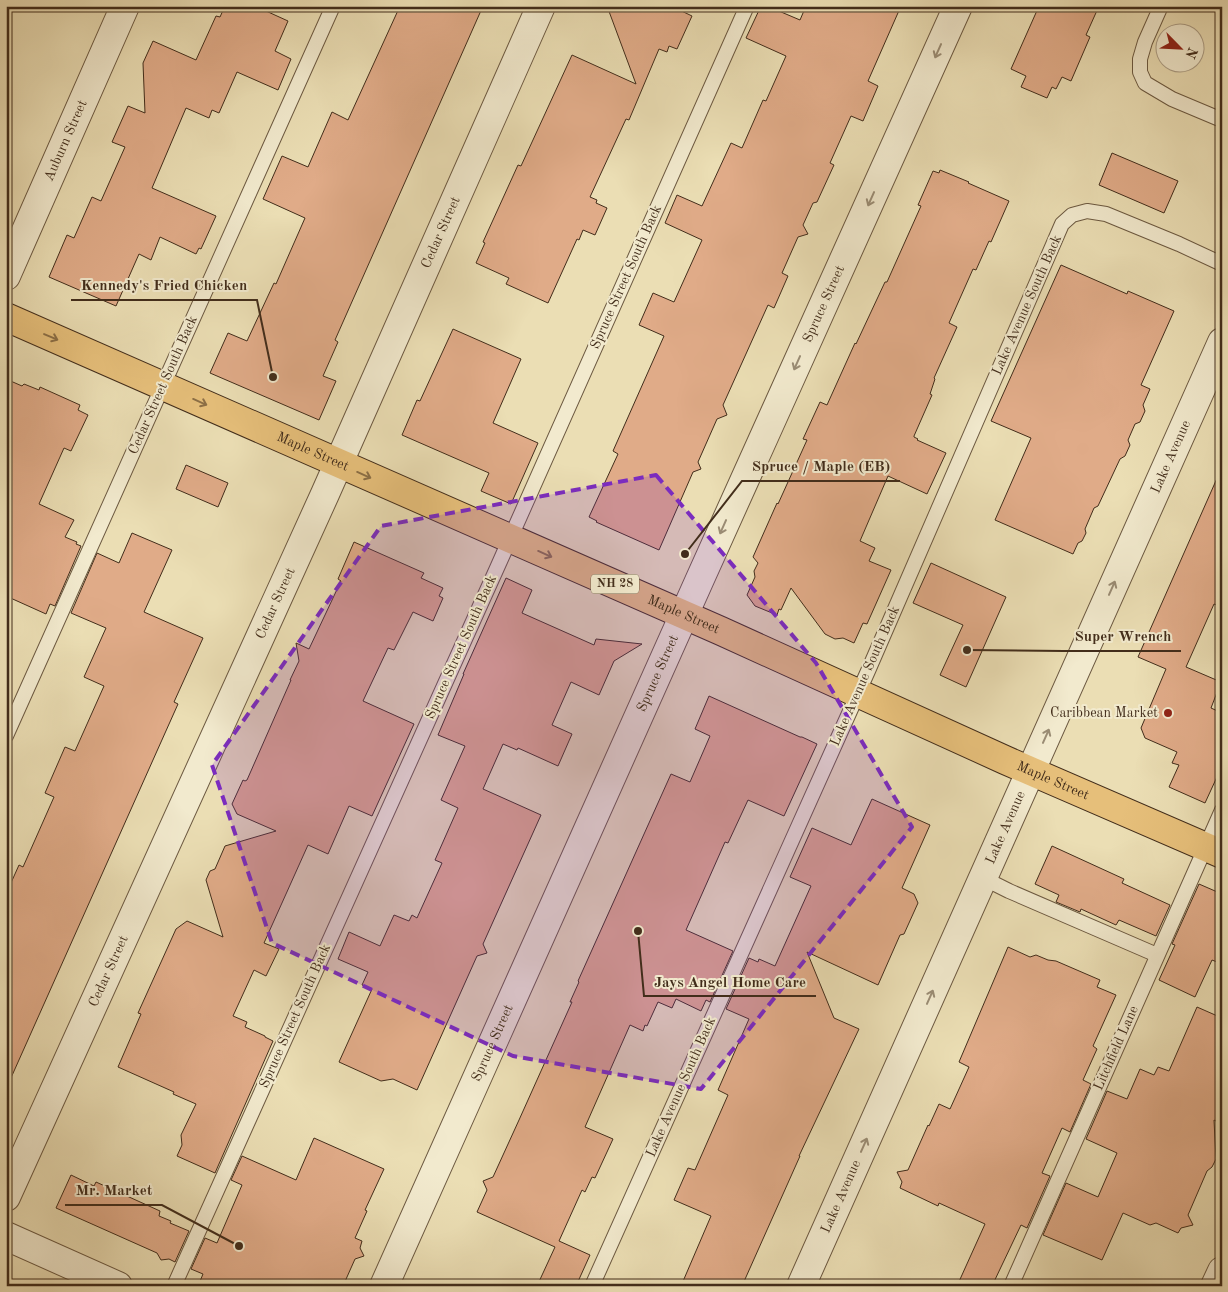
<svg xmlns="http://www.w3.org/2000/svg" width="1228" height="1292" font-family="'Old Standard TT',serif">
  <rect width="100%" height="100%" fill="#ebdeb4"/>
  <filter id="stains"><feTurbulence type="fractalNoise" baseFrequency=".004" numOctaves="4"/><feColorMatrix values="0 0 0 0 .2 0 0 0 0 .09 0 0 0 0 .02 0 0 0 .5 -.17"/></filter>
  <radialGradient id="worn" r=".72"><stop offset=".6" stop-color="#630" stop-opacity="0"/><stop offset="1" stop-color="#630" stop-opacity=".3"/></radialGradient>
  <g fill="#e0ab88" stroke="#422d1b">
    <polygon points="225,6 255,6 288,21 275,51 291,59 278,90 237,72 219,113 212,110 209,118 186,108 152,188 216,216 201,249 199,248 196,254 160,237 151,260 139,254 116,306 49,277 67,235 74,238 92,197 101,201 125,147 112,142 128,106 145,113 143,63 153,41 196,60 216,16 220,17"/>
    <polygon points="400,6 483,6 335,340 338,342 323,376 336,381 319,420 210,373 228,333 247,341 274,283 276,284 305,218 263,199 282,156 308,167 332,112 348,120"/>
    <polygon points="607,6 671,6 692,16 677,49 669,46 667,52 659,49 629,120 626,119 590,197 597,200 596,203 607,208 595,235 583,230 579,240 577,239 548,303 506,284 509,278 476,263 485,243 483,242 518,165 521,166 572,55 636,84"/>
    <polygon points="761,6 767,6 800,20 806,6 901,6 868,81 878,86 863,121 851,116 830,163 834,165 817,202 813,203 803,225 808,234 798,237 782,273 788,276 774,308 768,305 723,405 727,415 717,419 698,462 701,469 693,472 659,550 596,522 597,521 589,517 618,454 613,451 664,336 639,325 653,293 674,302 702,240 665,223 677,195 702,206 731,143 742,148 763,100 766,101 786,56 746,38"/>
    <polygon points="1039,6 1099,6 1086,35 1090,37 1071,81 1062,77 1056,89 1052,87 1047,98 1021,87 1026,76 1011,69"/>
    <polygon points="1112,153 1178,181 1164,213 1099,185"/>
    <polygon points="940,170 969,182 968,183 1009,201 991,242 989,241 976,270 973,269 949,323 957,327 934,378 935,379 930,394 932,395 914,436 914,437 918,439 917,440 946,453 927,494 888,476 860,541 875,548 869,561 891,570 867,624 863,623 854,643 843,638 835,639 825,634 791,588 781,610 779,609 777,615 755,606 747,595 755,577 754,571 758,563 753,557 777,503 778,504 807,440 803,439 820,402 827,405 855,343 856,344 885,282 887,282 921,206 918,205 933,171 939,173"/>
    <polygon points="1061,265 1127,294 1128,291 1174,311 1141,385 1150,389 1143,405 1145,411 1140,422 1135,424 1128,440 1130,445 1125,456 1120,459 1098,506 1094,508 1085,529 1086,533 1082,541 1078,543 1073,554 995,520 1031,438 991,421"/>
    <polygon points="453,329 521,359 493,423 538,443 511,504 481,491 489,473 402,435 417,400 420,401"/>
    <polygon points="6,379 22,386 24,384 39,390 40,387 80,405 78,410 88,415 71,451 64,448 39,504 74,520 65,537 77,542 76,544 81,546 55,606 50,604 46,614 6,596"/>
    <polygon points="186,465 228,483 218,507 176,489"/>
    <polygon points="1222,467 1222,607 1214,604 1186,667 1221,682 1211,708 1222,713 1222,766 1205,803 1169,787 1179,765 1172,763 1177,752 1145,738 1141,728 1166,669 1138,657"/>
    <polygon points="132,533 172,550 144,612 203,638 174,702 178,704 6,1089 6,894 19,865 23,867 54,797 45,793 65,747 75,751 104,686 84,677 106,628 71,613 97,553 119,563"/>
    <polygon points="354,542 424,573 421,578 443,588 439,596 443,598 433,621 413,612 394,650 388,648 363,701 414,724 372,816 349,806 328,854 308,845 264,943 279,949 266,976 254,970 233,1016 247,1022 245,1027 265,1036 265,1037 273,1041 215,1173 177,1156 182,1145 181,1135 196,1104 173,1094 174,1092 118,1067 141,1014 138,1013 176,929 187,921 223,937 206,880 210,871 215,869 225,846 276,831 237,814 232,804 243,780 245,781 247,780 291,680 290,680 299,661 296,643 309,649 341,581 338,579"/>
    <polygon points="931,563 1006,597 966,687 940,675 963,625 913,603"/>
    <polygon points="506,578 532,590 522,613 594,645 596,639 642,644 614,661 599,695 571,682 552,725 572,734 558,766 518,748 517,750 503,744 483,789 541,815 483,944 487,953 477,956 417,1090 393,1079 381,1081 339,1062 372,989 362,985 368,972 338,959 349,932 380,946 394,915 409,921 412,915 417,918 442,863 435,860 458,808 441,800 465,746 438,735 464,674 463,674"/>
    <polygon points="709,696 800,737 802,737 817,744 784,816 748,800 728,843 725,842 686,930 733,951 710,1002 706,1000 701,1011 676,999 672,1008 658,1002 647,1026 645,1025 643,1031 630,1025 585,1127 613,1139 595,1178 592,1177 585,1192 582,1190 559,1241 590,1255 576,1286 537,1286 555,1247 477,1212 487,1190 483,1181 493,1177 519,1120 572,1002 570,1002 579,982 578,981 671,774 690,782 710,736 695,729"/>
    <polygon points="872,799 930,825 902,888 914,894 918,903 904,934 900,935 878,985 807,952 834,1018 859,1029 799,1156 800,1156 742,1286 681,1286 711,1216 674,1200 688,1168 695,1170 728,1095 718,1090 749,1019 726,1009 749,958 758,962 759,959 775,966 811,886 790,877 812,828 851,845"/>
    <polygon points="1052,846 1124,879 1122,883 1170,905 1156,936 1119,920 1116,925 1081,909 1080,912 1056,902 1059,895 1035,884"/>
    <polygon points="1199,884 1222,894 1222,964 1212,960 1195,997 1159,980 1175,945 1172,944"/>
    <polygon points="1008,947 1030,957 1036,955 1048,960 1056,961 1100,980 1097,987 1116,995 1093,1046 1097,1049 1083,1080 1091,1084 1070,1132 1062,1128 1042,1173 1050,1176 1027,1228 1021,1225 992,1286 957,1286 985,1224 939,1203 938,1206 900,1188 902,1182 897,1172 908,1170 928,1125 929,1126 939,1104 950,1109 969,1067 959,1062"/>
    <polygon points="1197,1007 1222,1018 1222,1124 1214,1120 1216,1159 1212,1167 1207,1171 1188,1215 1193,1225 1181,1228 1178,1233 1156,1223 1150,1225 1123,1213 1102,1260 1043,1235 1066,1183 1098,1197 1117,1153 1086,1139 1107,1091 1127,1099 1140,1069 1154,1075 1158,1067 1169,1071"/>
    <polygon points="314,1138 384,1169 365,1210 367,1211 355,1238 362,1241 360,1248 364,1256 355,1259 343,1286 198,1286 203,1274 191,1269 205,1238 217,1243 242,1185 231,1180 242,1156 296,1180"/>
    <polygon points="71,1175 94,1186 96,1182 160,1211 159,1216 171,1221 170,1223 189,1231 175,1262 169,1259 161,1260 157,1253 56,1208"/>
  </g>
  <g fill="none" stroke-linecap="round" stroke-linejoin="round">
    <defs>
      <g id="service">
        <polyline points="1161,6 1145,42 1140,59 1140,72 1145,83 1172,99 1222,120"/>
        <polyline points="6,736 333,6"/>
        <polyline points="983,878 1009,891 1157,955"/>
        <polyline points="174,1286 497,568 747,6"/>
        <polyline points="592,1286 868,671 1062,224 1072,215 1087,211 1106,214 1179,244 1222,264"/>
        <polyline points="1011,1286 1222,810"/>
      </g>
      <g id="minor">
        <path id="s1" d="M6 276 125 6"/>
        <path id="s2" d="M6 1197 325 494 541 6"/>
        <polyline points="6,1236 118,1286"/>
        <polyline points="1215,1286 1222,1271"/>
      </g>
      <g id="tertiary">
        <path id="s3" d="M384 1286 700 579 958 6"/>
        <path id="s4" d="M801 1286 1222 342"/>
      </g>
      <g id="primary">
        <path id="s5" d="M6 317 721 631 1005 760 1222 854"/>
      </g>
    </defs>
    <use href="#service" stroke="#6c5941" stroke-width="16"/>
    <use href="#minor" stroke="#6c5941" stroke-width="30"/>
    <use href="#tertiary" stroke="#6c5941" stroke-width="30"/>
    <use href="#primary" stroke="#422d1b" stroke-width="30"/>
    <use href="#service" stroke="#f2eace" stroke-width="14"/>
    <use href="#minor" stroke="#f2eace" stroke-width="28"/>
    <use href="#tertiary" stroke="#f2eace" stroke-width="28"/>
    <use href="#primary" stroke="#e6bf7a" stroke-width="28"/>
  </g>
  <defs><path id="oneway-shaft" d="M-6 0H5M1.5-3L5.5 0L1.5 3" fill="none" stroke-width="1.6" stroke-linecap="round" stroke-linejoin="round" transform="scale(1.25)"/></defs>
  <g stroke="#9a8c74">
    <use href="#oneway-shaft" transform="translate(938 51) rotate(114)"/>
    <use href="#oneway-shaft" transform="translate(871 199) rotate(114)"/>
    <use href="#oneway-shaft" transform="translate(797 363) rotate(114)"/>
    <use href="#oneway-shaft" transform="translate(723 527) rotate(114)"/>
    <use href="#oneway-shaft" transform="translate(1112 588) rotate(-66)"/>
    <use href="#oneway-shaft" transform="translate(1046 736) rotate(-66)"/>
    <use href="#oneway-shaft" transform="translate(930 997) rotate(-66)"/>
    <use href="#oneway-shaft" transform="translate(864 1145) rotate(-66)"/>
  </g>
  <g stroke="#8c6f46">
    <use href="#oneway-shaft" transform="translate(51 337) rotate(23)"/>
    <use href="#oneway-shaft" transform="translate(200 402) rotate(24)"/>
    <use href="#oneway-shaft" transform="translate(364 475) rotate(24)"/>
    <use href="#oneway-shaft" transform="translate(545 554) rotate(24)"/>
  </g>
  <path fill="#7b2cbf" fill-opacity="0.2" stroke="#7b2cbf" stroke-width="4" stroke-dasharray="10 6" stroke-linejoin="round" d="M656 475 816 663 912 827 701 1089 513 1056 272 943 212 765 381 526Z"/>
  <circle fill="#8f2418" stroke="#f2eace" stroke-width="2" cx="1168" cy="713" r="5"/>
  <g text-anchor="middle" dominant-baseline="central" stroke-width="4" stroke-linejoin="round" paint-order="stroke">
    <rect fill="#f2eace" stroke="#776651" stroke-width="1" x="591" y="574.5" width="48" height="19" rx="4"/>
    <g font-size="12" font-weight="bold" fill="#422d1b">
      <text x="615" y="584">NH 28</text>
    </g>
    <g font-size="14" fill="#422d1b" stroke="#f2eace">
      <text stroke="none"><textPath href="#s1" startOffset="148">Auburn Street</textPath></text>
      <text stroke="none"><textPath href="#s2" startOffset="1058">Cedar Street</textPath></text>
      <text transform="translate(626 277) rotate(-66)">Spruce Street South Back</text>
      <text stroke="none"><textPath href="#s3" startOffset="1076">Spruce Street</textPath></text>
      <text transform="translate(1027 305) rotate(-66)">Lake Avenue South Back</text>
      <text transform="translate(163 385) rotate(-66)">Cedar Street South Back</text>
      <text stroke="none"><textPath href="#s5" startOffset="335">Maple Street</textPath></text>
      <text stroke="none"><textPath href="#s4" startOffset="908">Lake Avenue</textPath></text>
      <text stroke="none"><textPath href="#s2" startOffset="652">Cedar Street</textPath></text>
      <text stroke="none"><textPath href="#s5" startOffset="740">Maple Street</textPath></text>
      <text transform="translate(461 647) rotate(-66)">Spruce Street South Back</text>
      <text stroke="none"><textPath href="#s3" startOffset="671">Spruce Street</textPath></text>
      <text transform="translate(865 676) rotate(-66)">Lake Avenue South Back</text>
      <text stroke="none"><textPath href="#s5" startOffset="1145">Maple Street</textPath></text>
      <text stroke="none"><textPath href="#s4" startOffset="502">Lake Avenue</textPath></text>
      <text stroke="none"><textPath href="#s2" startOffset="248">Cedar Street</textPath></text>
      <text transform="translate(295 1016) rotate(-66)">Spruce Street South Back</text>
      <text stroke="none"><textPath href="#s3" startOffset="266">Spruce Street</textPath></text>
      <text transform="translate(1116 1048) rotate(-66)">Litchfield Lane</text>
      <text transform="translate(681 1087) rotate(-66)">Lake Avenue South Back</text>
      <text stroke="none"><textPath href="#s4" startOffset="98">Lake Avenue</textPath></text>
    </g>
    <g font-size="14" fill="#422d1b" stroke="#f2eace" text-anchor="end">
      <text x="1158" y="713">Caribbean Market</text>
    </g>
  </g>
  <path fill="none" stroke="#422d1b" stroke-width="2" d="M273 377L257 300H71M685 554L742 481H900M967 650L1064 651H1181M638 931L644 996H816M239 1246L162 1205H65"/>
  <g fill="#422d1b" stroke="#f2eace" stroke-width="2">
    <circle cx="273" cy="377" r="5"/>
    <circle cx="685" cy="554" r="5"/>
    <circle cx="967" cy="650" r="5"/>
    <circle cx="638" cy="931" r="5"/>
    <circle cx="239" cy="1246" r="5"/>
  </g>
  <g font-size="15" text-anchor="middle" font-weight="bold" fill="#422d1b" stroke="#f2eace" stroke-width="4" stroke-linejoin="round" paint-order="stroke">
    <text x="164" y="290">Kennedy's Fried Chicken</text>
    <text x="821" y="471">Spruce / Maple (EB)</text>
    <text x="1123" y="641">Super Wrench</text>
    <text x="730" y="987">Jays Angel Home Care</text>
    <text x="114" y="1195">Mr. Market</text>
  </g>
  <rect width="1228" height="1292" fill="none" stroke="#ebdeb4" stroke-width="25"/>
  <rect x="8" y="8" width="1213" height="1277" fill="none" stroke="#422d1b" stroke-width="2.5"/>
  <rect x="12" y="12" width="1203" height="1267" fill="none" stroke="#422d1b"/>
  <g transform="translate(1180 48) rotate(114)"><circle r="24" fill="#f2eace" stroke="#ac9e86"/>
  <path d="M0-4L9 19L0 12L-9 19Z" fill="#8f2418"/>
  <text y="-8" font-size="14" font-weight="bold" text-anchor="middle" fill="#422d1b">N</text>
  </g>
  <rect width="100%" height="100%" filter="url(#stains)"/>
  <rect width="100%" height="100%" fill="url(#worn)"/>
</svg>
